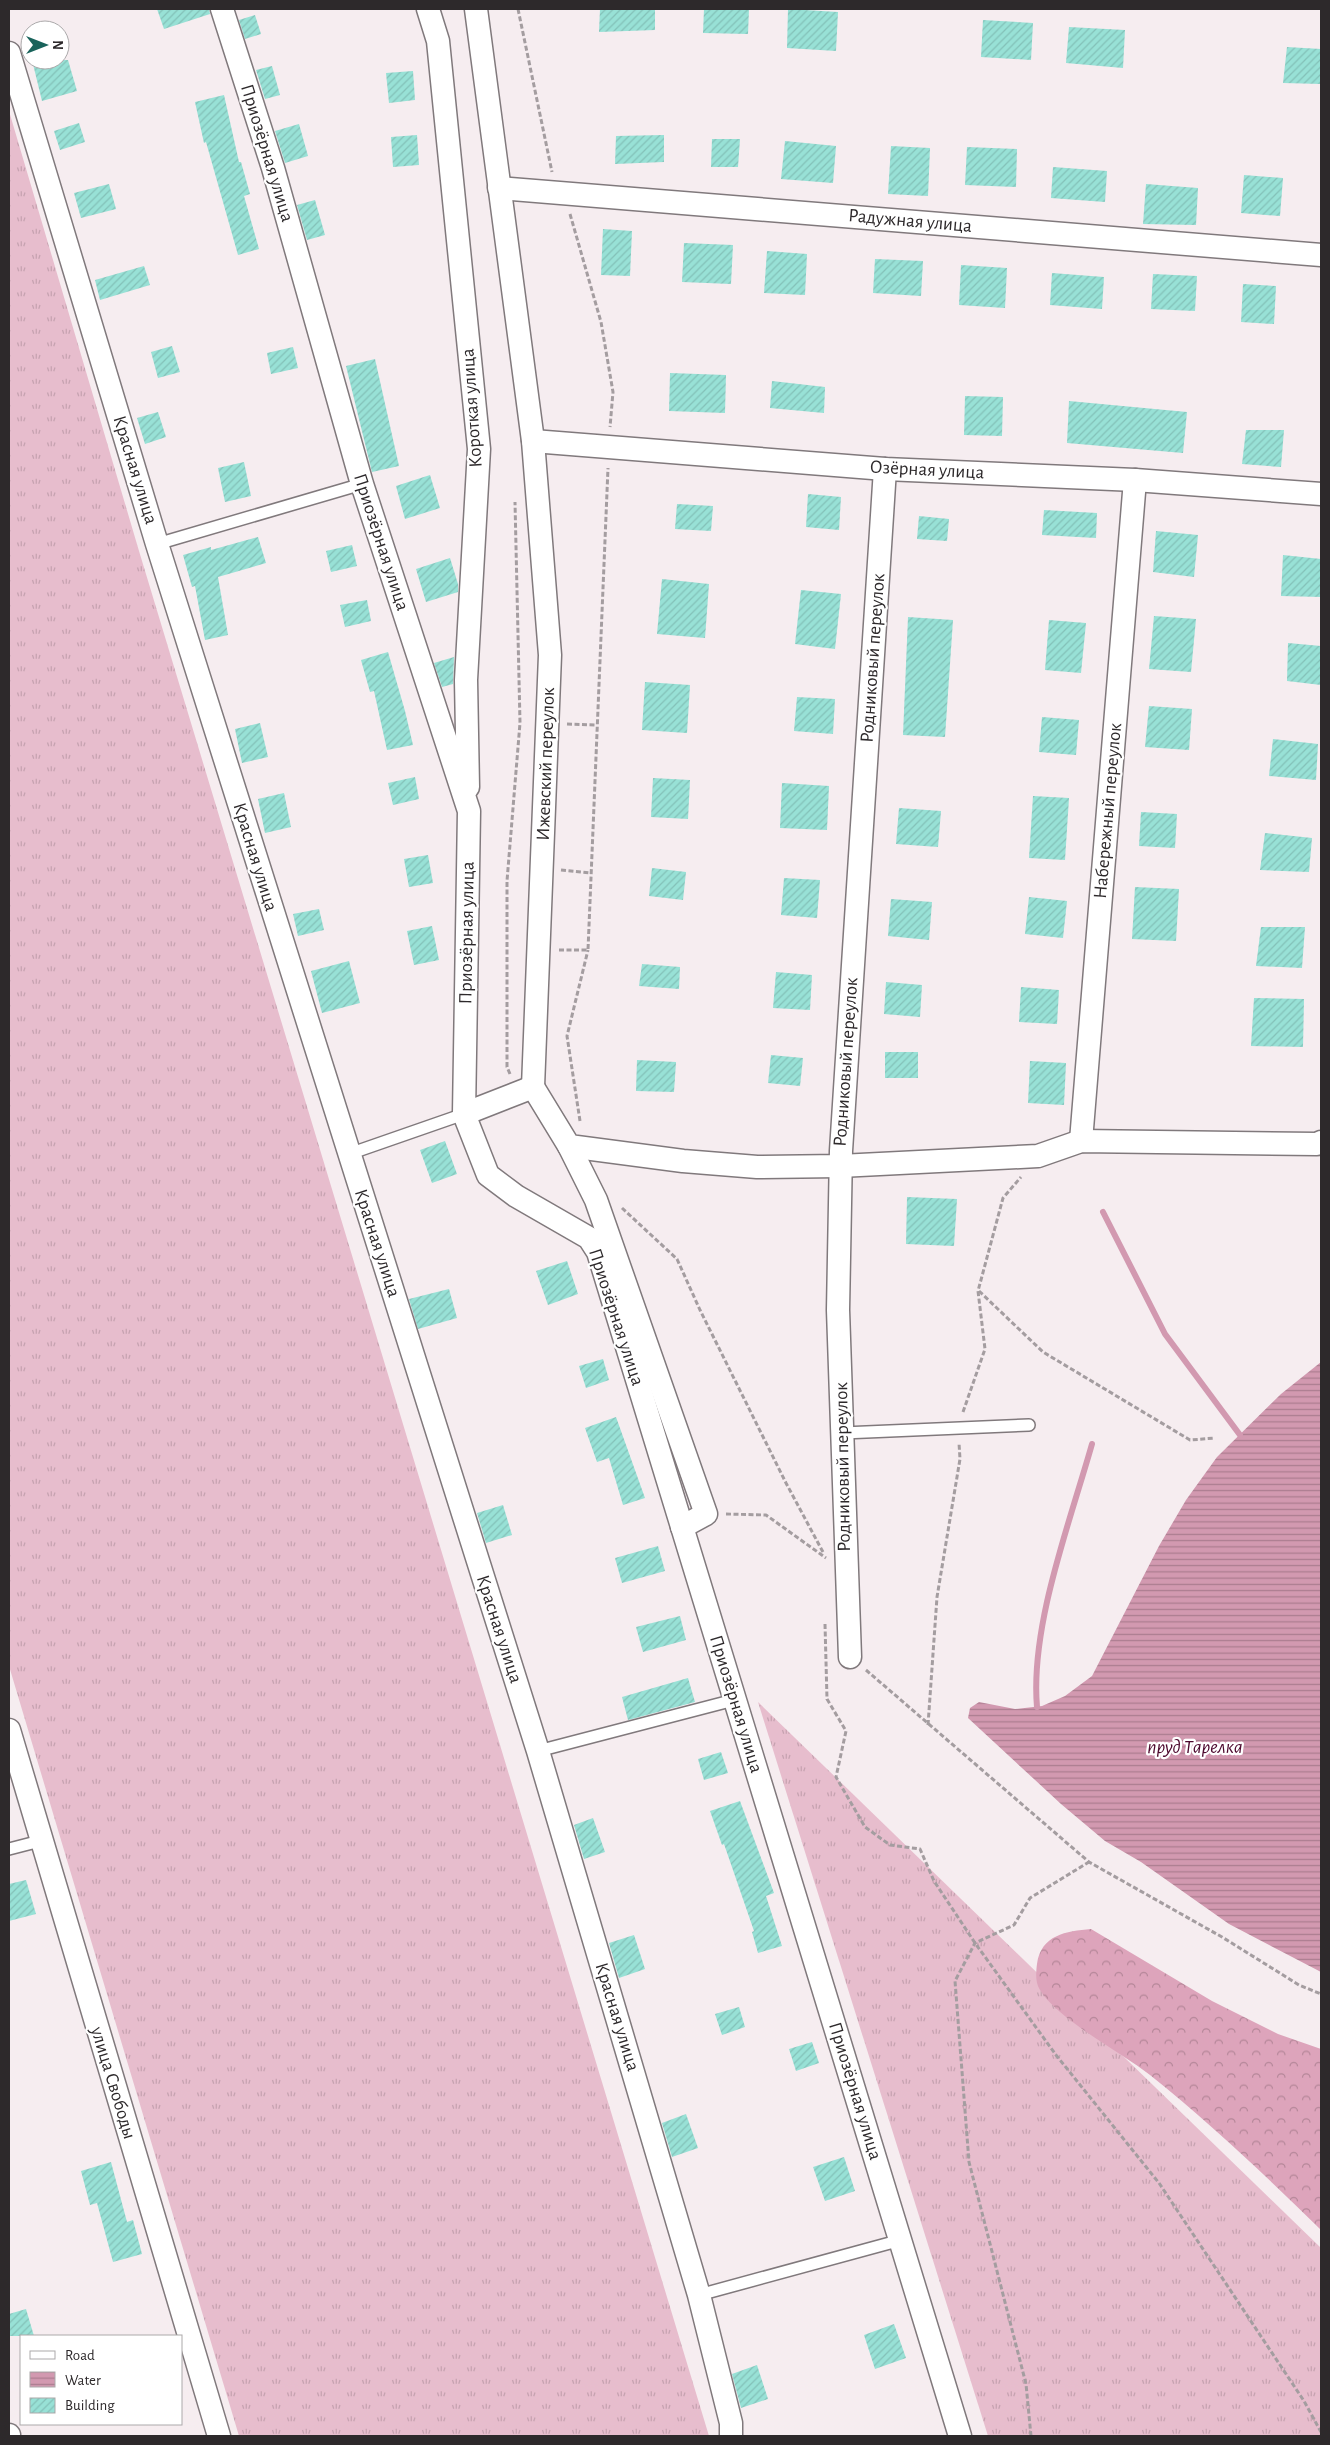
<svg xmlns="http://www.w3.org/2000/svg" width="1330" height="2445" font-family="'Alegreya Sans',sans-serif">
  <defs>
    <pattern id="grass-tufts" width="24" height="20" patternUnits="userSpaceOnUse" patternTransform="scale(1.25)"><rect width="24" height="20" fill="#e7bdcd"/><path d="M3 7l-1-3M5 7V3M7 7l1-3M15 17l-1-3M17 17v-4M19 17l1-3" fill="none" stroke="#c6a2b0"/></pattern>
    <pattern id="forest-crowns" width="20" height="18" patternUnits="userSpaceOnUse" patternTransform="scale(1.25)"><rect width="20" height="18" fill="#dda4bb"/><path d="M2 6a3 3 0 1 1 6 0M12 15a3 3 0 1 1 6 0" fill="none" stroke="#b48698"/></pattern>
    <pattern id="water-rules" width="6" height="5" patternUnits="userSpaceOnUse" patternTransform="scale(1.25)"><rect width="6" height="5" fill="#d299b0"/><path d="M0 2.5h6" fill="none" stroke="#ab7d8f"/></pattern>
    <pattern id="building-hatch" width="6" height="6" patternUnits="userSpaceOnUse" patternTransform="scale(1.25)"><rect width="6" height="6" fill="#98e1d6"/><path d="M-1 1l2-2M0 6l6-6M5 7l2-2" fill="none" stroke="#83c1b8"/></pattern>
  </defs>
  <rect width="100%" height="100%" fill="#f6edf0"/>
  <g fill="url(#grass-tufts)">
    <polygon points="9,111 139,551 709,2436 239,2436 9,1666"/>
    <polygon points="758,1702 1321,2248 1321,2436 988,2436"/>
  </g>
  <path fill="url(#forest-crowns)" d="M1091 1929 1212 2001 1278 2034 1321 2049V2230C1266 2176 1210 2123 1150 2075 1122 2053 1056 2018 1040 1990 1035 1983 1036 1972 1037 1964 1041 1935 1066 1931 1091 1929Z"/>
  <polygon fill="url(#water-rules)" points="1321,1362 1321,1972 1229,1924 1141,1862 1105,1841 1061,1804 968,1718 970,1708 979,1702 1015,1709 1042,1706 1065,1696 1092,1676 1159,1546 1186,1500 1217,1457 1281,1394"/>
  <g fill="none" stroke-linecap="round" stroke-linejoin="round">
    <g stroke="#d299b0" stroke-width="6">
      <polyline points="1103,1212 1165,1334 1240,1435"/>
      <path d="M1037 1707C1030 1626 1070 1522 1092 1444"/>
    </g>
  </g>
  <g fill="url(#building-hatch)">
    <polygon points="157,9 209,9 210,14 164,29"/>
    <polygon points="600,9 655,9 655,30 599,32"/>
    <polygon points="704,9 749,9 748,34 703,33"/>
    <polygon points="788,9 838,12 836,51 787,48"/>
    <polygon points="255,15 261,34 245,39 239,20"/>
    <polygon points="983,20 1033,23 1031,60 981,57"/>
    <polygon points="1069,27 1125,30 1123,68 1066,63"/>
    <polygon points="1287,47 1321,49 1321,84 1283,83"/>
    <polygon points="32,60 68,60 77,91 42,101"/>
    <polygon points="272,66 280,95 265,99 256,70"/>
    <polygon points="413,71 415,100 389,103 386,73"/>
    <polygon points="224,95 239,162 241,162 250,194 244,196 259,249 238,255 206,142 204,143 195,102"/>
    <polygon points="79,123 85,142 60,150 54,131"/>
    <polygon points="299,124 308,156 285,163 275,131"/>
    <polygon points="417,135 419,165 393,167 391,137"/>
    <polygon points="664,135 664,162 615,164 616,136"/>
    <polygon points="712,139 740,139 738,167 711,167"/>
    <polygon points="785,141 836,146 833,183 781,179"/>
    <polygon points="891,146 930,148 928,196 888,194"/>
    <polygon points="967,147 1017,149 1016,187 965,185"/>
    <polygon points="1053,167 1107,171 1105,202 1051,198"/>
    <polygon points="1244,175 1283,178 1280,216 1241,213"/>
    <polygon points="109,184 116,209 81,218 74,193"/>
    <polygon points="1146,184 1198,188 1196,225 1143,224"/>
    <polygon points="315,200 325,235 307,240 297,205"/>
    <polygon points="603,229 632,231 630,276 601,275"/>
    <polygon points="684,243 733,245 731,284 682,282"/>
    <polygon points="767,251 807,254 805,295 764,293"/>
    <polygon points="875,259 923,261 921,296 873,293"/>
    <polygon points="961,265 1007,268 1005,308 959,305"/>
    <polygon points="144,266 150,285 100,300 95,280"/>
    <polygon points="1052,273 1104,277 1102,309 1050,305"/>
    <polygon points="1153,274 1197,276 1195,311 1151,309"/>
    <polygon points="1243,284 1276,286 1274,324 1241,322"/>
    <polygon points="172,346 180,372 158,378 151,352"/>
    <polygon points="293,347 298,368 271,374 267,353"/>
    <polygon points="375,359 399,466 372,472 346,366"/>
    <polygon points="670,373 726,375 725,413 669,411"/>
    <polygon points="772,381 825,387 824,413 770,408"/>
    <polygon points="965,396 1003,397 1002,436 964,435"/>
    <polygon points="1069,401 1187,412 1183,453 1067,443"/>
    <polygon points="158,412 166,437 145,444 137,418"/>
    <polygon points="1246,430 1284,430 1281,467 1242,464"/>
    <polygon points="244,462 251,496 225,502 218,468"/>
    <polygon points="430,475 440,508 405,519 396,486"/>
    <polygon points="808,494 841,497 839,530 806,527"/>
    <polygon points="677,504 713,506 711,531 675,529"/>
    <polygon points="1044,510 1097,513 1096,538 1042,535"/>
    <polygon points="919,516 949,519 947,541 917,539"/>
    <polygon points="1156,531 1198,535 1194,577 1153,572"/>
    <polygon points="258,537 266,563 218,577 228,635 205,640 195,586 192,587 183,555 211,547 211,550"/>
    <polygon points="352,545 357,566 331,572 326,551"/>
    <polygon points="1283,555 1321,559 1321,597 1281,596"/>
    <polygon points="450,558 458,584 458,592 426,602 416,569"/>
    <polygon points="662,579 709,584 705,638 657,634"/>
    <polygon points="801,590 841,594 835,649 795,644"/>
    <polygon points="367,600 371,621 345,627 340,605"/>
    <polygon points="1154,616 1196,619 1191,672 1149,669"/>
    <polygon points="908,617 953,620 945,737 903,735"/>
    <polygon points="1049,620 1086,623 1081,673 1045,670"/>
    <polygon points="1288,643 1321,646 1321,685 1287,681"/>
    <polygon points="388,652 405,711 413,745 387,750 374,691 370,692 361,660"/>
    <polygon points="454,657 453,684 442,687 434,663"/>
    <polygon points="645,682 690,685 687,733 642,730"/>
    <polygon points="797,697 835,699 833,734 794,731"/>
    <polygon points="1149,706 1192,709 1189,750 1145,747"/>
    <polygon points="1042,717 1079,720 1076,755 1039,752"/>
    <polygon points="260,723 268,757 242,763 235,729"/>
    <polygon points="1273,739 1318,744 1316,780 1269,776"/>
    <polygon points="415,777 419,799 393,805 388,783"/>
    <polygon points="653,778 690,780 688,819 651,817"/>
    <polygon points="782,783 829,786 827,830 780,828"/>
    <polygon points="284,793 291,827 265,833 258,799"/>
    <polygon points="1033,796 1069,798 1065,860 1029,858"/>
    <polygon points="899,808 941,811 938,847 896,844"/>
    <polygon points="1141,812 1177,814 1175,848 1139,846"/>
    <polygon points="1265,833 1312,838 1309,872 1260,870"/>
    <polygon points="428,855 433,883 409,887 404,859"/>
    <polygon points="652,868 686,872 683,900 649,896"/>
    <polygon points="784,878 820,880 817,918 781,915"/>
    <polygon points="1135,887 1179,889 1176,941 1132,939"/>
    <polygon points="1029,897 1067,901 1063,938 1025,934"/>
    <polygon points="891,899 932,902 929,940 888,936"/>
    <polygon points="319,909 324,930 298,936 293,914"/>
    <polygon points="432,926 439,960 414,965 407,931"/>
    <polygon points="1261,927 1305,927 1302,968 1256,966"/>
    <polygon points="349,961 360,1003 322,1013 311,971"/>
    <polygon points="642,964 680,967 679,989 639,986"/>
    <polygon points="776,972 812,975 810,1010 773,1008"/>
    <polygon points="886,982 922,985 920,1017 884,1014"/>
    <polygon points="1021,987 1059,990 1057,1024 1019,1022"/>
    <polygon points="1254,998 1304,999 1303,1047 1251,1046"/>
    <rect x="885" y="1052" width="33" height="26"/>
    <polygon points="771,1055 803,1058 800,1086 768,1083"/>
    <polygon points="637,1060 676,1062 674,1092 636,1091"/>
    <polygon points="1030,1061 1066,1063 1064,1105 1028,1103"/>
    <polygon points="445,1141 457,1174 432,1183 420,1150"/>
    <polygon points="907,1197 957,1199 954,1246 906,1244"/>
    <polygon points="567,1261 578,1294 548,1305 536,1271"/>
    <polygon points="449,1289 457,1318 418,1329 409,1299"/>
    <polygon points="603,1359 609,1380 586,1388 579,1366"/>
    <polygon points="616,1417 645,1498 623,1505 609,1458 597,1462 585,1428"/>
    <polygon points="503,1505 512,1535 486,1543 477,1513"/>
    <polygon points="658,1546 665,1571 622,1583 615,1558"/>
    <polygon points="680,1616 686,1640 643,1652 636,1627"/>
    <polygon points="688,1678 695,1702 628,1720 622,1697"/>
    <polygon points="721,1752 728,1773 704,1780 698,1759"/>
    <polygon points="740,1801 774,1893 766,1896 782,1946 758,1953 752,1932 754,1931 724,1844 722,1845 710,1811"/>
    <polygon points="593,1818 605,1852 584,1859 574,1825"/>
    <polygon points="26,1880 36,1914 9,1921 9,1884"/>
    <polygon points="634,1935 645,1969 619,1978 609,1943"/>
    <polygon points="739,2007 745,2027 722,2035 715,2014"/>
    <polygon points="812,2042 819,2063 796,2071 789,2049"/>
    <polygon points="686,2114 698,2148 672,2157 662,2123"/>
    <polygon points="844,2157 855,2191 825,2201 813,2167"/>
    <polygon points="111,2162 127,2222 133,2220 142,2254 113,2262 97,2203 90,2205 81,2171"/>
    <polygon points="26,2309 34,2336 9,2336 9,2314"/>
    <polygon points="894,2324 906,2358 875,2369 864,2335"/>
    <polygon points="757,2365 768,2399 741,2408 732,2374"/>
  </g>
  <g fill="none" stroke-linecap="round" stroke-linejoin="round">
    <defs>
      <g id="lane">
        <polyline points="157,544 362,484"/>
        <polyline points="349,1154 464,1114"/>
        <polyline points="843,1433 1029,1425"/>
        <polyline points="538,1751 734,1700"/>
        <polyline points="9,1849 40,1841"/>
        <polyline points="699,2295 901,2240"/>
      </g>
      <g id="street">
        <polyline points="222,9 273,168 362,484 469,811 464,1114 488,1175 516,1196 589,1238 598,1252 960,2436"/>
        <polyline points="428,9 438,41 479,449 466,680 468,787"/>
        <polyline points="476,9 533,441 550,655 533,1087"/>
        <polyline points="9,53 157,544 538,1751 699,2295 731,2423 731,2436"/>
        <polyline points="499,188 1321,255"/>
        <polyline points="533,441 885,469 1135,480 1321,494"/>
        <polyline points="533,1087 569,1146 683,1161 757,1167 840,1166 1038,1156 1081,1141 1317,1144 1321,1142"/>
        <polyline points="464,1114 533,1087"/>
        <polyline points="1081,1141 1135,480"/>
        <polyline points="569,1146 596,1200 706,1514 682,1527"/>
        <polyline points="850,1657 838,1310 841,1151 885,469"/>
        <polyline points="9,1730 219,2436"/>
        <polyline points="9,2435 9,2436"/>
      </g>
    </defs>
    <use href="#lane" stroke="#80797c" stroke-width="14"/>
    <use href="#street" stroke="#80797c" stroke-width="25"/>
    <g stroke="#a49da0" stroke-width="3" stroke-dasharray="5 2.5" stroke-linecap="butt">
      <polyline points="518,9 552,172"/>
      <polyline points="570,214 601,322 613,392 610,427"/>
      <polyline points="567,724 596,725"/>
      <polyline points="561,870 591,873"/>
      <polyline points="559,950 588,950 608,468"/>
      <polyline points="510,1074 507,1067 507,881 520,723 515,502"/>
      <polyline points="580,1121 567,1036 588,950"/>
      <polyline points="622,1208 677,1259 700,1310 786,1483 824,1554"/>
      <polyline points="979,1291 1043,1352 1190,1440 1215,1438"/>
      <polyline points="963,1412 985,1349 978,1291 1003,1198 1021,1177"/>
      <polyline points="726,1514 766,1515 826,1558"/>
      <polyline points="825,1624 827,1699 846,1731 836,1777 865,1827 890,1845 920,1849 934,1881 975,1943 1056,2055 1159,2183 1304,2401 1321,2432"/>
      <polyline points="866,1670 1089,1862 1222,1937 1299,1985 1321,1994"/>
      <polyline points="928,1725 937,1597 960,1459 959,1443"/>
      <polyline points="1031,2436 1026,2384 969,2162 955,1981 975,1943 1014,1925 1030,1898 1089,1862"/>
    </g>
    <use href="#lane" stroke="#fff" stroke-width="11"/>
    <use href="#street" stroke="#fff" stroke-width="22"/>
  </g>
  <g text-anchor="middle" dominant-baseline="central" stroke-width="4.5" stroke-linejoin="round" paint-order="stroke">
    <g font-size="19" fill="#2d292b" stroke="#fff">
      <text transform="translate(267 153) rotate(73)">Приозёрная улица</text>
      <text transform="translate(910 221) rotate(5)">Радужная улица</text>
      <text transform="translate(472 408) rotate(-94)">Короткая улица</text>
      <text transform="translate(135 470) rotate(73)">Красная улица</text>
      <text transform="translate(927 470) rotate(3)">Озёрная улица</text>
      <text transform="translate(381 542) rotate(72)">Приозёрная улица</text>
      <text transform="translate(873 658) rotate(-86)">Родниковый переулок</text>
      <text transform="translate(546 764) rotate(-88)">Ижевский переулок</text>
      <text transform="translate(1108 811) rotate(-85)">Набережный переулок</text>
      <text transform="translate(255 857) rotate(73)">Красная улица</text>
      <text transform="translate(467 933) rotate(-89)">Приозёрная улица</text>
      <text transform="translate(846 1062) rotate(-86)">Родниковый переулок</text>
      <text transform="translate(377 1243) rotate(72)">Красная улица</text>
      <text transform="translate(616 1317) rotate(72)">Приозёрная улица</text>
      <text transform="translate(843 1467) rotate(-91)">Родниковый переулок</text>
      <text transform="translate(499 1629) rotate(72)">Красная улица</text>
      <text transform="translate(736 1704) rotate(73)">Приозёрная улица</text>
      <text transform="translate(617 2017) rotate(73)">Красная улица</text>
      <text transform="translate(113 2083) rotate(73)">улица Свободы</text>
      <text transform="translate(855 2091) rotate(73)">Приозёрная улица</text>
    </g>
    <g font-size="20" font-style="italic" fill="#4c082d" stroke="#fff">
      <text x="1195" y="1747">пруд Тарелка</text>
    </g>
  </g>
  <rect width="1330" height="2445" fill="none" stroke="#2d292b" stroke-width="20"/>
  <rect x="20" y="2335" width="162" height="90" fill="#ffffff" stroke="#aba9aa"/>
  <rect x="30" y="2351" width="25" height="8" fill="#ffffff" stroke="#aba9aa"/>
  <text x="65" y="2360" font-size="15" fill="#2d292b">Road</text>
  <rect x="30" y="2372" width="25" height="15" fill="url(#water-rules)" stroke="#aba9aa"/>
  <text x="65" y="2385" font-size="15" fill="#2d292b">Water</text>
  <rect x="30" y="2398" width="25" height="15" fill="url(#building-hatch)" stroke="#aba9aa"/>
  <text x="65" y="2410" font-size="15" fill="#2d292b">Building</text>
  <g transform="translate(45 45) rotate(90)"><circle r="24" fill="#ffffff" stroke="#aba9aa"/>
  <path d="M0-4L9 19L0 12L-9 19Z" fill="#19635b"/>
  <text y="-8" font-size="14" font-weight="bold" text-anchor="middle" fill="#2d292b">N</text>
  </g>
</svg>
